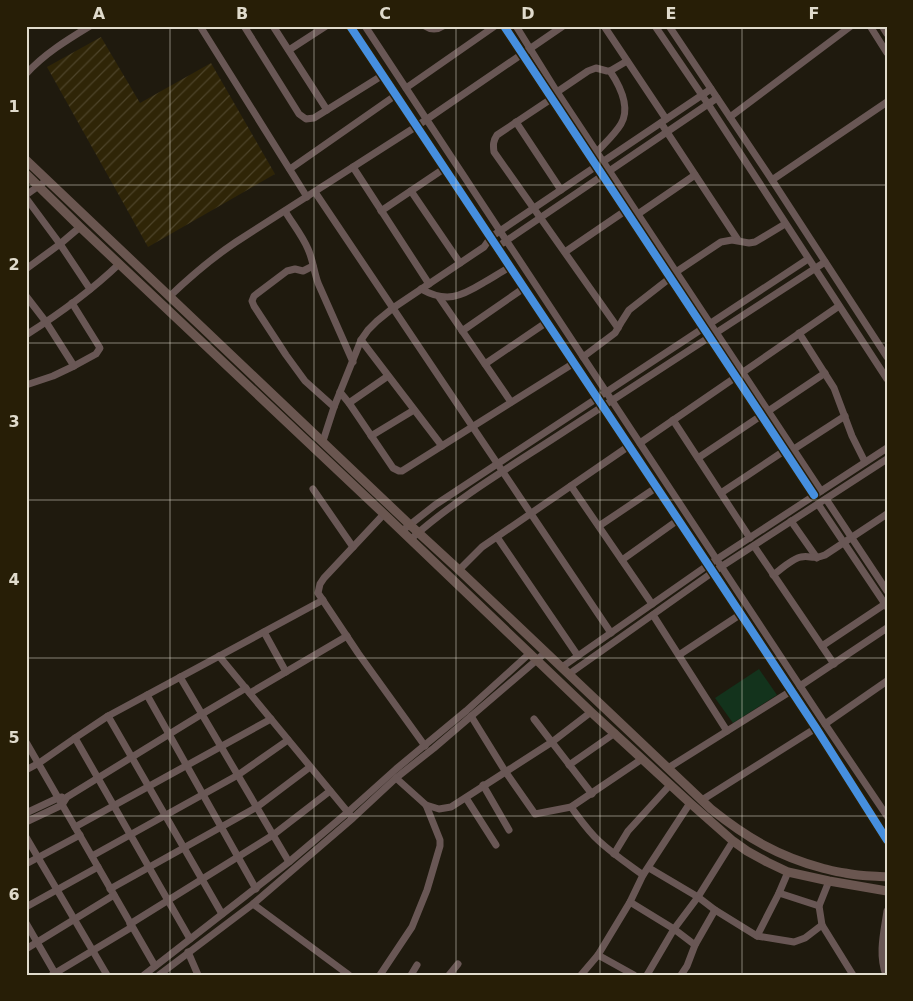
<svg xmlns="http://www.w3.org/2000/svg" width="913" height="1001" font-family="'DejaVu Sans',sans-serif">
  <defs>
    <pattern id="industrial-furrows" width="10" height="10" patternUnits="userSpaceOnUse" patternTransform="scale(1.25)"><rect width="10" height="10" fill="#2f2507"/><path d="M-1 1l2-2M0 10L10 0M9 11l2-2" fill="none" stroke="#4d442a"/></pattern>
  </defs>
  <rect width="100%" height="100%" fill="#1f1a0e"/>
  <polygon fill="url(#industrial-furrows)" points="101,37 140,103 211,63 275,174 148,247 47,67"/>
  <polygon fill="#13331c" points="759,669 777,695 733,723 715,698"/>
  <g fill="none" stroke-linecap="round" stroke-linejoin="round">
    <g stroke="#695755" stroke-width="7">
      <polyline points="200,26 307,197"/>
      <polyline points="244,26 299,114 306,119 314,118 383,75"/>
      <polyline points="273,26 327,110"/>
      <polyline points="350,26 713,572 816,728 887,840"/>
      <polyline points="365,26 825,724 887,816"/>
      <path d="M425 26C431 30 437 30 443 26"/>
      <polyline points="504,26 814,495"/>
      <polyline points="516,26 557,92 821,491"/>
      <polyline points="604,26 666,119"/>
      <polyline points="655,26 708,104 887,379"/>
      <polyline points="669,26 772,180 887,357"/>
      <polyline points="870,26 887,53"/>
      <polyline points="882,26 887,34"/>
      <polyline points="289,50 326,26"/>
      <path d="M26 74C44 54 67 40 90 26"/>
      <polyline points="406,88 495,26"/>
      <polyline points="557,92 588,71 596,68 607,71 610,71 627,61"/>
      <path d="M551 99 497 135C493 141 493 145 494 152L618 328"/>
      <polyline points="730,117 851,26"/>
      <polyline points="516,122 561,190"/>
      <polyline points="661,123 738,240"/>
      <path d="M597 152C605 143 615 134 621 124 631 107 620 86 610 71"/>
      <polyline points="353,167 429,284"/>
      <polyline points="290,169 396,95"/>
      <polyline points="772,180 887,102"/>
      <polyline points="411,191 460,263"/>
      <polyline points="315,192 611,633"/>
      <polyline points="26,195 47,180"/>
      <polyline points="26,198 60,244 90,289"/>
      <path d="M285 211C292 223 302 235 308 249 313 260 314 272 318 283L353 362"/>
      <polyline points="381,211 445,168"/>
      <polyline points="638,214 695,175"/>
      <polyline points="503,243 717,98"/>
      <polyline points="565,252 625,211"/>
      <polyline points="313,266 303,271 295,269 287,271 254,296 252,301 254,306 286,355 305,381 334,407"/>
      <polyline points="26,269 60,244 80,227"/>
      <polyline points="676,272 721,242 732,240 749,243 755,242 785,224"/>
      <path d="M421 289C446 303 460 297 483 283 492 278 501 272 510 267"/>
      <polyline points="26,296 46,322 74,366 96,354 100,348 72,303"/>
      <path d="M170 296C191 276 212 258 236 242L417 126 563 26"/>
      <polyline points="439,297 511,402"/>
      <polyline points="462,331 524,288"/>
      <polyline points="799,333 834,388 852,436 865,462"/>
      <path d="M26 335C59 314 91 291 119 264"/>
      <polyline points="361,340 442,446"/>
      <polyline points="583,357 615,333 622,321 629,310 670,278"/>
      <polyline points="485,364 547,322"/>
      <polyline points="26,385 53,376 74,366"/>
      <polyline points="340,392 349,403 393,468 399,471 402,471 574,363"/>
      <polyline points="349,403 388,376"/>
      <polyline points="673,420 750,538"/>
      <polyline points="371,436 414,410"/>
      <polyline points="323,441 334,407 361,340 368,330 377,321 393,308 484,247 491,237 711,89"/>
      <polyline points="640,443 839,306"/>
      <polyline points="794,449 845,416"/>
      <polyline points="698,458 825,373"/>
      <polyline points="571,486 652,604"/>
      <polyline points="313,489 353,547"/>
      <polyline points="721,493 784,451"/>
      <polyline points="826,499 887,591"/>
      <polyline points="818,504 887,607"/>
      <polyline points="384,514 324,578 320,584 318,593 358,653 425,746"/>
      <polyline points="791,521 817,558"/>
      <polyline points="599,526 657,487"/>
      <polyline points="402,531 435,505 808,259"/>
      <polyline points="497,537 578,656"/>
      <path d="M411 539C458 497 515 464 568 429 654 373 740 318 825 262"/>
      <polyline points="754,546 834,664"/>
      <polyline points="622,560 678,520"/>
      <polyline points="459,570 482,547 629,446"/>
      <path d="M773 575C780 570 793 558 801 557 810 555 814 560 825 555L887 514"/>
      <polyline points="653,615 727,731"/>
      <polyline points="264,632 286,672"/>
      <polyline points="822,646 885,604"/>
      <polyline points="679,655 741,614"/>
      <polyline points="219,656 351,816"/>
      <polyline points="562,667 708,565 887,448"/>
      <polyline points="569,674 713,572 887,459"/>
      <polyline points="180,677 289,862"/>
      <polyline points="800,686 887,628"/>
      <polyline points="250,693 347,636"/>
      <polyline points="147,695 256,889"/>
      <polyline points="108,716 222,914"/>
      <polyline points="471,716 505,771 535,814 571,807 642,759"/>
      <polyline points="534,719 592,794"/>
      <polyline points="825,724 887,681"/>
      <polyline points="75,738 190,939"/>
      <polyline points="26,742 155,966"/>
      <polyline points="569,765 615,733"/>
      <polyline points="668,768 791,691"/>
      <polyline points="26,770 39,763 75,738 108,716 323,600"/>
      <polyline points="483,785 509,830"/>
      <polyline points="466,798 496,845"/>
      <polyline points="702,800 816,728"/>
      <polyline points="426,805 439,809 451,807 552,742 591,712"/>
      <path d="M571 807C580 819 588 831 599 841 613 854 628 864 643 875"/>
      <polyline points="26,813 58,798 62,797"/>
      <polyline points="26,822 62,805 67,797 202,714 246,688"/>
      <polyline points="75,827 271,719"/>
      <polyline points="26,837 107,975"/>
      <polyline points="614,854 628,831 670,785"/>
      <polyline points="92,856 238,775 288,740"/>
      <polyline points="26,864 80,835"/>
      <polyline points="649,868 698,897 715,910 757,936 794,942 805,938 822,925"/>
      <polyline points="829,881 819,906 822,925 853,975"/>
      <polyline points="110,889 257,807 310,767"/>
      <polyline points="779,893 819,906"/>
      <polyline points="630,902 674,929 695,945"/>
      <polyline points="253,904 349,975"/>
      <polyline points="26,907 98,867"/>
      <polyline points="26,923 56,975"/>
      <polyline points="130,924 273,835 330,791"/>
      <polyline points="757,936 779,893 788,872"/>
      <polyline points="26,949 114,895"/>
      <polyline points="188,952 198,975"/>
      <polyline points="598,955 634,975"/>
      <polyline points="52,975 132,927"/>
      <polyline points="144,975 289,862 348,812 396,769 466,711 530,653"/>
      <polyline points="159,975 253,904 353,818 396,778 434,748 546,652"/>
      <polyline points="380,975 412,927 427,890 440,846 440,840 426,805 396,778"/>
      <polyline points="411,975 417,965"/>
      <polyline points="449,975 458,964"/>
      <polyline points="581,975 598,955 630,902 643,875 690,803"/>
      <polyline points="647,975 674,929 698,897 733,841"/>
      <polyline points="681,975 687,966 695,945 715,910"/>
      <path d="M886 975C878 954 884 932 887 911"/>
    </g>
    <g stroke="#6a5650" stroke-width="9">
      <path d="M26 160 409 524 459 570 711 809C747 838 778 856 822 868 830 870 837 872 845 873 858 876 873 876 887 877"/>
      <polyline points="26,174 80,227 384,514 591,712 690,803 733,841 747,851 767,862 788,872 829,881 887,891"/>
    </g>
    <defs>
      <g id="cycleway">
        <polyline points="350,26 713,572 816,728 887,840"/>
        <polyline points="504,26 814,495"/>
      </g>
    </defs>
    <use href="#cycleway" stroke="#271e06" stroke-width="11"/>
    <use href="#cycleway" stroke="#468fdf" stroke-width="8"/>
  </g>
  <path fill="none" stroke="#e0dbcc" stroke-width="1" stroke-opacity="0.55" d="M170 26V975M314 26V975M456 26V975M600 26V975M742 26V975M26 185H887M26 343H887M26 500H887M26 658H887M26 816H887"/>
  <rect width="913" height="1001" fill="none" stroke="#271e06" stroke-width="55"/>
  <rect x="28" y="28" width="858" height="946" fill="none" stroke="#e0dbcc" stroke-width="2"/>
  <g font-size="16" text-anchor="middle" font-weight="bold" fill="#e0dbcc">
    <text x="99" y="19">A</text>
    <text x="242" y="19">B</text>
    <text x="385" y="19">C</text>
    <text x="528" y="19">D</text>
    <text x="671" y="19">E</text>
    <text x="814" y="19">F</text>
    <text x="14" y="112">1</text>
    <text x="14" y="270">2</text>
    <text x="14" y="427">3</text>
    <text x="14" y="585">4</text>
    <text x="14" y="743">5</text>
    <text x="14" y="900">6</text>
  </g>
</svg>
